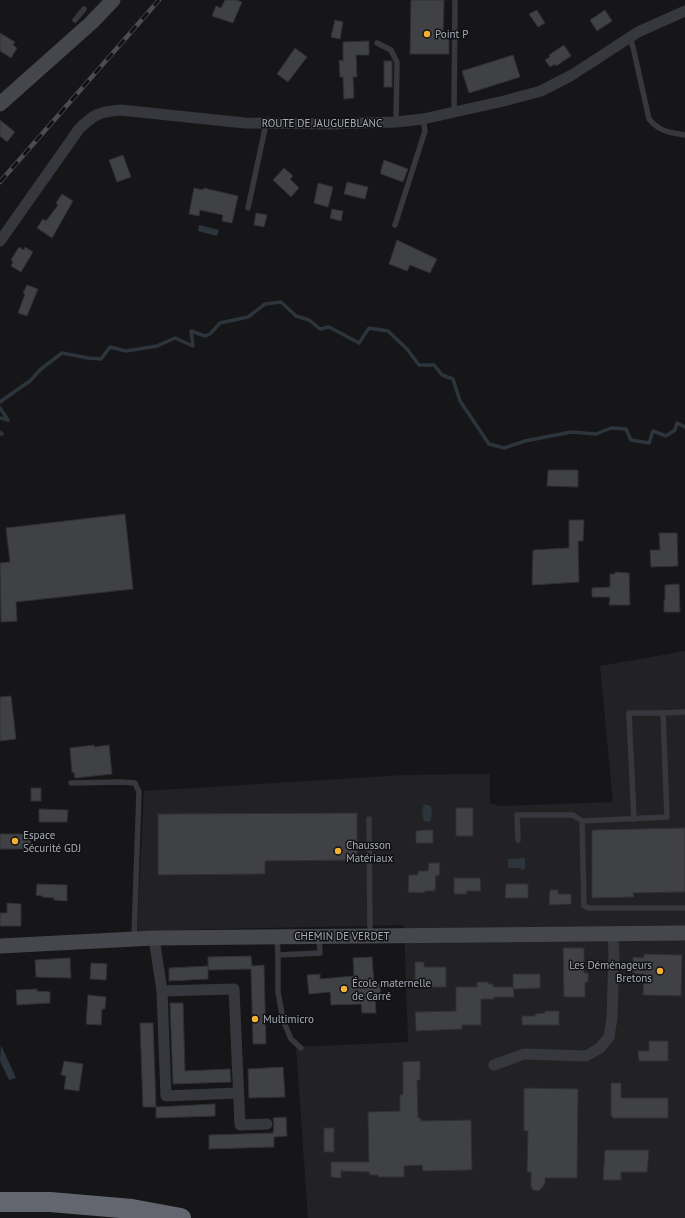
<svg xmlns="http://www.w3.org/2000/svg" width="685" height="1218" font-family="'PT Sans',sans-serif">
  <rect width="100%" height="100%" fill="#161618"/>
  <polygon fill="#222225" points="685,651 685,1218 308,1218 296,1047 408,1042 404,925 137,931 144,791 405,775 490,774 490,803 500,806 613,802 600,666"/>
  <g fill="#2c353c">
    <polygon points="199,225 219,230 217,236 198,231"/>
    <polygon points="424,804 431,806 432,814 430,822 424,821 422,813"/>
    <polygon points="525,858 525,869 521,870 521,868 508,868 508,859"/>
    <polygon points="1,1045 16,1078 9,1080 0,1061"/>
  </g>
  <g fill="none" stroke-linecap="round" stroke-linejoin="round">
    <g stroke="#2c353c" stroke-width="3.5">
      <polyline points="0,402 14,392 30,381 41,369 62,353 88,358 101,359 110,347 126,351 157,346 175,338 193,346 191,331 205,336 210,334 220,323 248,317 265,304 281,302 296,316 309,320 320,329 329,327 359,343 369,328 388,331 407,349 419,365 434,365 442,375 453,379 460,401 489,444 504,448 525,441 571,432 596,434 611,428 626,429 631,440 649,443 653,431 666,436 675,430 677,423 685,427"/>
      <polyline points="0,408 8,420 0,418"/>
      <polyline points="0,432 2,434 0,434"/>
    </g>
  </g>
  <g fill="#404145" stroke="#303034">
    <polygon points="225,0 236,0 242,2 233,23 212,16 216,6 221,8"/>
    <polygon points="411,0 444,0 443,36 449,36 449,54 410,54"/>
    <polygon points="537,10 545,23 538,27 529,14"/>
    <polygon points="605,10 612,21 597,31 590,20"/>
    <polygon points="335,20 343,22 340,39 331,37"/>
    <polygon points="0,33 15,42 13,45 17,48 11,58 0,51"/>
    <polygon points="369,41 369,55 356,55 357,77 353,77 354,98 344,99 343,77 340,77 339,60 343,61 343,42"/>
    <polygon points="564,45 571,56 556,66 555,64 550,67 545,60 550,57 549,55"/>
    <polygon points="295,48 307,57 288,82 277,74"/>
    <polygon points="513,55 520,77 469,93 462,71"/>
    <rect x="384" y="61" width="8" height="26"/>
    <polygon points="0,120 15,132 7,142 0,136"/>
    <polygon points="123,155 131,177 117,182 109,160"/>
    <polygon points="384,160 408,169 403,182 381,174 381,170"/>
    <polygon points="284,168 293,176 290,179 299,188 291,197 273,180"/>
    <polygon points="347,182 368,187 365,199 344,194"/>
    <polygon points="318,183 333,187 328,207 314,203"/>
    <polygon points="194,188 203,190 204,188 238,196 232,223 222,221 223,215 200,210 199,216 189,214"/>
    <polygon points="62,194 73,201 52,238 37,228 43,219 46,221 58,205 56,203"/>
    <polygon points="332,209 343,211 341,221 330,218"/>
    <polygon points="256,213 267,215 264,227 254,225"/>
    <polygon points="397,240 437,259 430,273 410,265 407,271 389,264"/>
    <polygon points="19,247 24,250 25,247 33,252 21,272 11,266 13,262 11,260"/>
    <polygon points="27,285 38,289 27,316 18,313 25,294 23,293"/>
    <polygon points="548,470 578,470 578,487 547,486"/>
    <polygon points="125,514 133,589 16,602 17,621 1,622 0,563 10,562 6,528"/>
    <polygon points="569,520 584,520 583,541 578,541 579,582 532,585 533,550 569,548"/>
    <polygon points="659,533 677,533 678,566 651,567 650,550 660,550"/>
    <polygon points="615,572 629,573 630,605 609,605 610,597 592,597 592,588 610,587 610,574 615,574"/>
    <polygon points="679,584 680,612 664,612 664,600 665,600 665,585"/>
    <polygon points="11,696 16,739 0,741 0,697"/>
    <polygon points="94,745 94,747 109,745 112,774 75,778 74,772 72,773 70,748"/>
    <rect x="31" y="788" width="10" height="13"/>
    <rect x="456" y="808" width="17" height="28"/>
    <polygon points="39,809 68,810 67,822 39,822"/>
    <polygon points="357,813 357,860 265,861 265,874 158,875 158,814"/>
    <polygon points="685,828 685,892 633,893 634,897 592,898 592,830"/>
    <polygon points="426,830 433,830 433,843 416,843 416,831"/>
    <polygon points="0,834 31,834 30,849 0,849"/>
    <polygon points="429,863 440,863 439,876 436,875 435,891 425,891 424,893 408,892 409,875 418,875 418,871 428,871"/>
    <polygon points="454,878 480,878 481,891 466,891 467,894 454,894"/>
    <polygon points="37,884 67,885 67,901 54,900 54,898 42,897 42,896 36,895"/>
    <polygon points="506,884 528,884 528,898 505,898"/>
    <polygon points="550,890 558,890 558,894 571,894 571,904 549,905"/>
    <polygon points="7,903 21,904 21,926 0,926 0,913 7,913"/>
    <polygon points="563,948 584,948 584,973 588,973 588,982 585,982 585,997 564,997"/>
    <polygon points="644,954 682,955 681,996 643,995 644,974 633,974 633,957 644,958"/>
    <polygon points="251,956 252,966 264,965 266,1044 253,1044 251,969 208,970 208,957"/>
    <polygon points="372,957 374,984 380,984 381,996 375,996 376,1013 362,1013 361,1004 331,1005 330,992 309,994 307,975 320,974 320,979 354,976 353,958"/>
    <polygon points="70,958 71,978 36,977 35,960"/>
    <polygon points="415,962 424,962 424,967 446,967 446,987 432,987 432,982 415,982"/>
    <polygon points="91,963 107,964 106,980 90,979"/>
    <polygon points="208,966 208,979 169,981 169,968"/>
    <polygon points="513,974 540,974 540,988 513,989"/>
    <polygon points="477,982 488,982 488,984 493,984 493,987 513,987 514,997 494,997 494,999 481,999 481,1025 462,1025 462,1029 416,1031 415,1012 456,1011 456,987 477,987"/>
    <polygon points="37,989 37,991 50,992 50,1003 17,1005 16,990"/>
    <polygon points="88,995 106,997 105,1009 102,1009 101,1025 86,1024"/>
    <polygon points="170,1003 183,1003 185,1071 230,1069 231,1082 173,1084"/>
    <polygon points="545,1011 559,1011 559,1025 522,1025 522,1016 535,1016 535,1014 545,1013"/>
    <polygon points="140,1023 153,1023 156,1107 143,1107"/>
    <polygon points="649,1041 668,1041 668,1061 639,1061 638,1051 649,1051"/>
    <polygon points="64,1061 83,1064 79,1091 64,1089 66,1076 61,1075"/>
    <polygon points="420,1061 420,1080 417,1080 418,1118 421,1118 421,1121 471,1120 472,1170 423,1171 422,1165 404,1166 404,1177 378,1177 378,1175 370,1175 369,1172 341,1171 341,1178 331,1177 331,1162 369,1162 368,1112 400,1111 400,1095 403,1094 403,1062"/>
    <polygon points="283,1067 285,1097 249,1098 248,1069"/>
    <polygon points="611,1083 621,1083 621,1098 668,1098 668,1118 613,1118 611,1115"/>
    <polygon points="524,1088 578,1089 577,1178 545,1178 545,1184 539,1191 533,1190 531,1186 531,1172 527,1172 528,1131 524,1131"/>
    <polygon points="215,1104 215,1116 156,1118 156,1107"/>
    <polygon points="286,1117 287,1136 274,1137 274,1147 209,1149 209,1135 273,1133 274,1124 273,1118"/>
    <rect x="324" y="1128" width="10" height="24"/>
    <polygon points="605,1150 649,1150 647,1172 621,1172 621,1180 603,1180"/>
  </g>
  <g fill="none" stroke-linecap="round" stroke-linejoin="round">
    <g stroke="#37383d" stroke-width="5.5">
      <polyline points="75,20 84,9"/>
      <path d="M629 37 633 47 649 119C660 132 669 132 685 135"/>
      <polyline points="377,43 391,50 397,62 396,122"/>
      <polyline points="454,112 455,0"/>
      <polyline points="248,208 266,124"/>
      <polyline points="395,225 425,131 423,119"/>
      <polyline points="685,712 663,713 667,817 582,821 584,906 589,908 685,908"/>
      <polyline points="71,783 121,782 135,783 139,792 134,937"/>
      <polyline points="369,819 370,935"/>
      <polyline points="634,819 629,713 663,713"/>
      <polyline points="518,840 517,815 573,815 582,821"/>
      <polyline points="277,938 278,955 320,953 319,937"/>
      <polyline points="278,954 278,992 283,1020 291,1039 301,1048"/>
    </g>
    <g stroke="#37383d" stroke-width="11">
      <path d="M0 241 79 129C94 114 99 112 120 110L245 123 332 124 396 122 423 119 504 101 541 91 572 75 638 32 685 11"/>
      <polyline points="154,938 162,991 166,1096 238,1093"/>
      <polyline points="162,991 234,989 240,1125 267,1124"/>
      <polyline points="494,1065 524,1054 586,1056 600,1048 609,1037 612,1018 614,956 613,933"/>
    </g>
    <g stroke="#45474d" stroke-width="15">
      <polyline points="0,104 91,23 113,0"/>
      <polyline points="0,946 154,938 685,933"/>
    </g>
    <polyline stroke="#63666e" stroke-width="20" points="0,1202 50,1202 132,1209 181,1218"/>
    <defs>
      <polyline id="rail" points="0,182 159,0"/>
    </defs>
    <use href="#rail" stroke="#4a4c52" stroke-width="4.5"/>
    <use href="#rail" stroke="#111113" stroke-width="3" stroke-dasharray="9" stroke-linecap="butt"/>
  </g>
  <g fill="#f2b134" stroke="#111113" stroke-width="1.5">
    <circle cx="427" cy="34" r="4"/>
    <circle cx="15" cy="841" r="4"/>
    <circle cx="338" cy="851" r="4"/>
    <circle cx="660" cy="971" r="4"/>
    <circle cx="344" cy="989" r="4"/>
    <circle cx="255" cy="1019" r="4"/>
  </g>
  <g text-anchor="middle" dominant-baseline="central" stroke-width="3" stroke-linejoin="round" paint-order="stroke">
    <g font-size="11" fill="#a8adb8" stroke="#111113" text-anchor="start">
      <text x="435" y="34">Point P</text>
      <text x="23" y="835">Espace<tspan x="23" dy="13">Sécurité GDJ</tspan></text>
      <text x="346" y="845">Chausson<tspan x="346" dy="13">Matériaux</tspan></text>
      <text x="652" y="965" text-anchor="end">Les Déménageurs<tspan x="652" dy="13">Bretons</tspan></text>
      <text x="352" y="983">École maternelle<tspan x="352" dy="13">de Carré</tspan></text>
      <text x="263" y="1019">Multimicro</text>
    </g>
    <g font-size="11" fill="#a8adb8" stroke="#111113">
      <text x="322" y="123">ROUTE DE JAUGUEBLANC</text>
      <text x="342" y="936">CHEMIN DE VERDET</text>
    </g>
  </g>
</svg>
